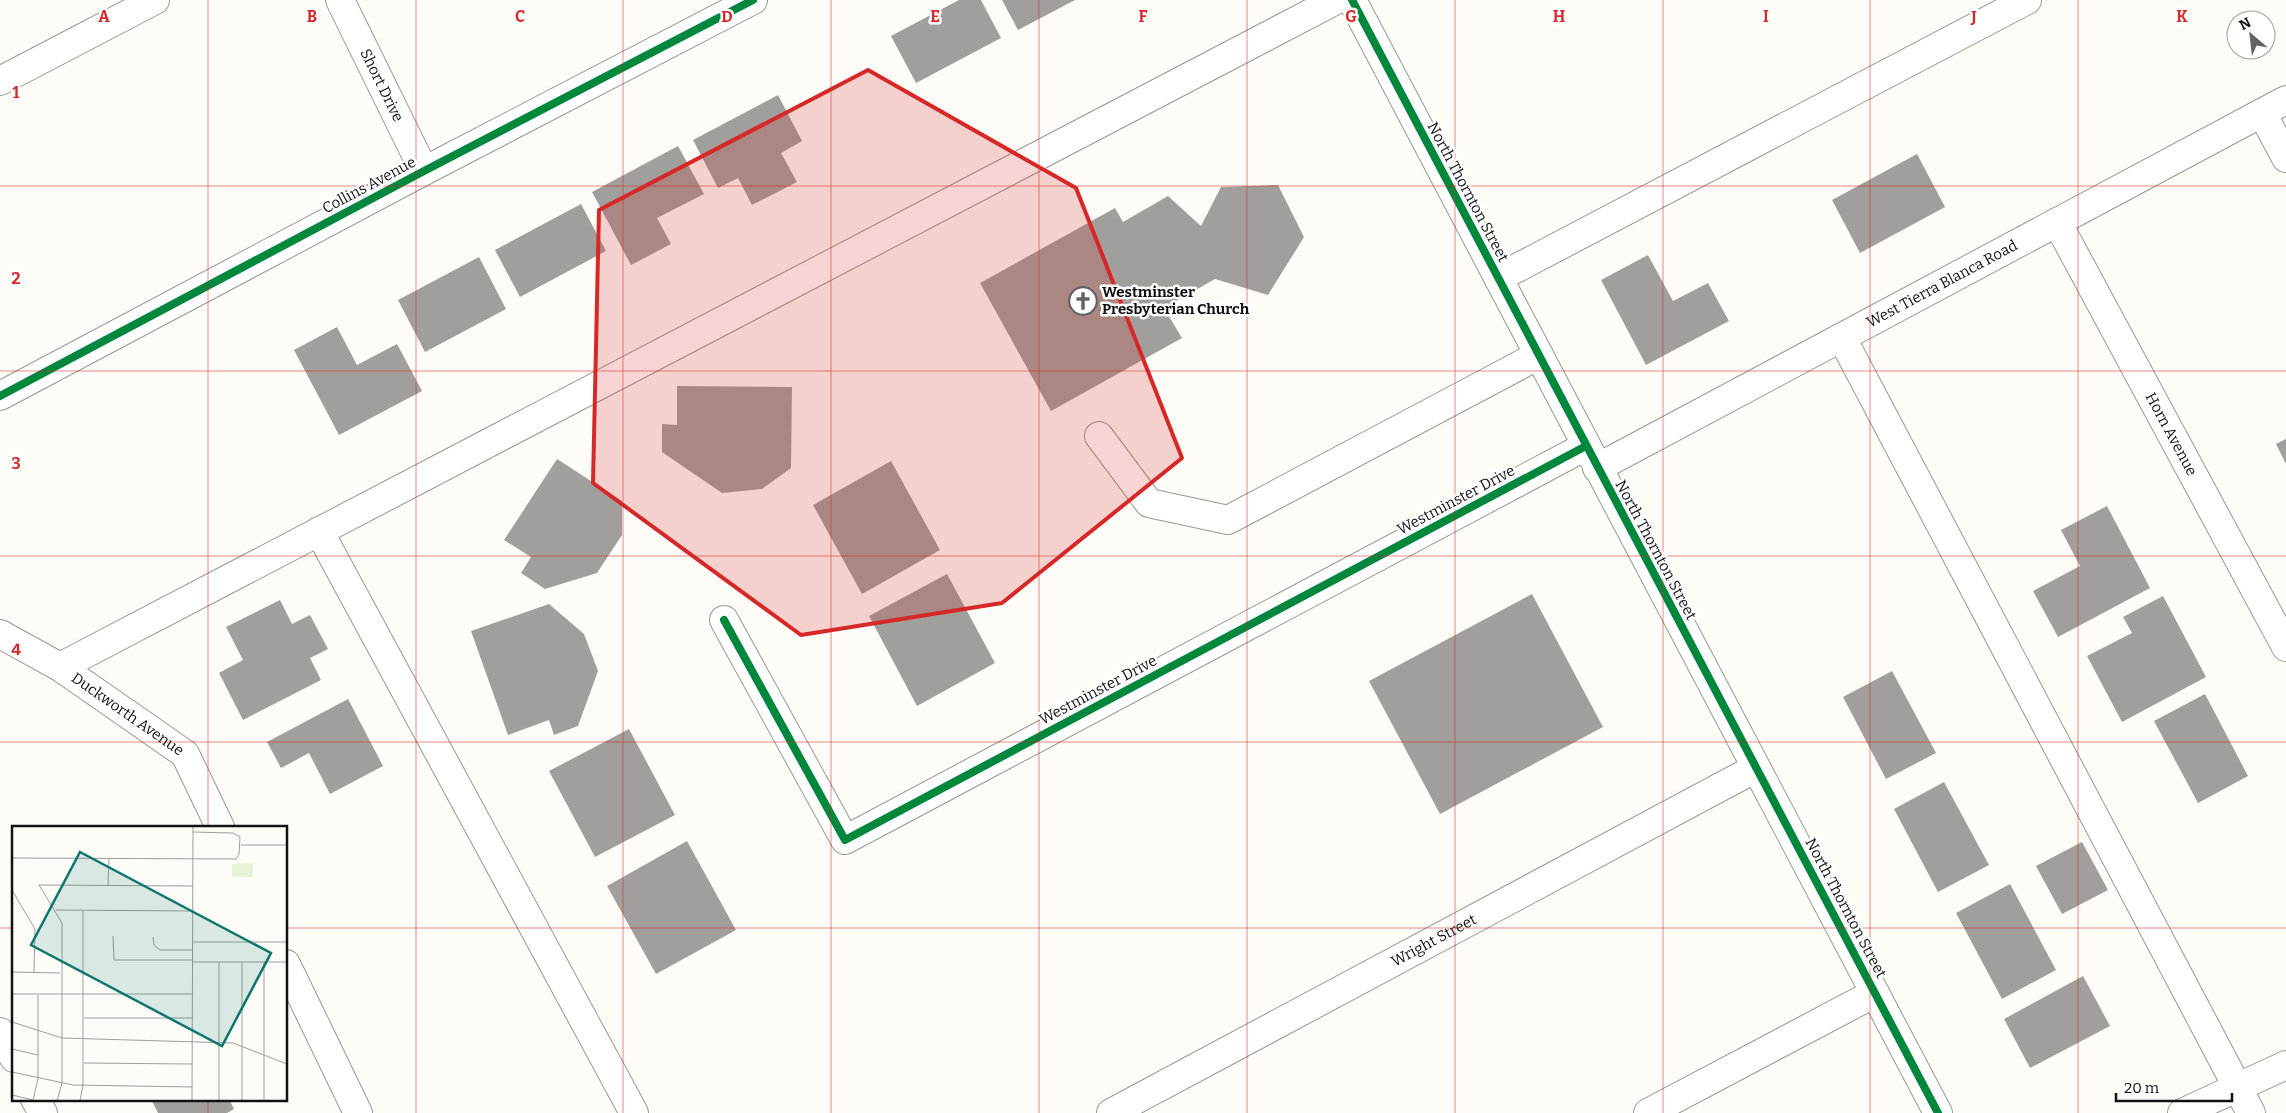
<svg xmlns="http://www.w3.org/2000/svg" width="2286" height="1113" font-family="Bitter,serif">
  <rect width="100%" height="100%" fill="#fdfcf7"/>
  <g fill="#a19f9c">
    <polygon points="959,0 981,0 1001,38 916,83 891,36"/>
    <polygon points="1002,0 1075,0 1018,30"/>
    <polygon points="778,95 802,141 781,153 797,182 752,205 738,178 718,188 693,140"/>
    <polygon points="678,146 704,194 657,218 671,244 631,265 592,192"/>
    <polygon points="1917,154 1945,207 1860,253 1832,200"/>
    <polygon points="1278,185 1304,237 1268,295 1215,279 1164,308 1182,338 1051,411 980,283 1115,208 1123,222 1168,196 1201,226 1221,187"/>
    <polygon points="581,204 606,251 520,297 495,250"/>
    <polygon points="1648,255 1673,301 1708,283 1729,321 1646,365 1601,280"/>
    <polygon points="479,257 506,309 425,352 398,300"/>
    <polygon points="337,327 357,365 397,344 422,391 339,435 294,350"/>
    <polygon points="677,386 792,387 791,468 762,489 722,493 662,452 662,424 677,425"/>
    <polygon points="2286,439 2286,464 2276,444"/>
    <polygon points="557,459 622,501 622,535 597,573 545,589 521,573 531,557 504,540"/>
    <polygon points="891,461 940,550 862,594 813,505"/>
    <polygon points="2107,506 2150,588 2058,637 2033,591 2080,566 2061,530"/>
    <polygon points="947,574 995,663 917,706 869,616"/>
    <polygon points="1532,594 1603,727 1440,814 1369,681"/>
    <polygon points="2163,596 2206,677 2122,722 2087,656 2132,633 2123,617"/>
    <polygon points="280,600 292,624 310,615 328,649 310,658 321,680 243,720 219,673 243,660 226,627"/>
    <polygon points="549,604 584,634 598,671 578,726 554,735 549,720 508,735 471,631"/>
    <polygon points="1892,671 1936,753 1886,779 1843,697"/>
    <polygon points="2205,694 2248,776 2198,803 2154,721"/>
    <polygon points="348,699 383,766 330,794 309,753 281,768 267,742"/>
    <polygon points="629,729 675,815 595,857 549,771"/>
    <polygon points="1944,782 1989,865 1938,892 1894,809"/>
    <polygon points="687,841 736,930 656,974 607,886"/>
    <polygon points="2082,842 2108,890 2062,914 2036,866"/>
    <polygon points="2010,884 2056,970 2002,999 1956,913"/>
    <polygon points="2083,976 2110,1026 2030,1068 2004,1019"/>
    <polygon points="151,1099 229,1099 234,1109 227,1113 158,1113"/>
  </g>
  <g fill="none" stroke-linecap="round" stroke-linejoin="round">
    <defs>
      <g id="minor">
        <path id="s1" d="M340 0 424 171"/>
        <polyline points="1352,0 1938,1113"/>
        <polyline points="0,81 155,0"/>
        <polyline points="2262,113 2286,158"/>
        <path id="s2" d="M2057 222 2286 647"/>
        <polyline points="1498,278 2027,0"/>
        <polyline points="1842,338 2251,1113"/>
        <polyline points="0,396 424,171 753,0"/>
        <polyline points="1099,436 1149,503 1228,520 1539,355"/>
        <path id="s3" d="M1597 468 2286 100"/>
        <polyline points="319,531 634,1113"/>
        <polyline points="724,620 845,840 1586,446"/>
        <path id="s4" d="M0 634 60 667 185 754 220 827"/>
        <polyline points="60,667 1336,0"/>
        <polyline points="286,964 358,1113"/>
        <polyline points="0,1032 14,1058"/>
        <polyline points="35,1099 43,1113"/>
        <path id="s5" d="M1111 1113 1756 768"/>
        <polyline points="1648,1113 1875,993"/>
        <polyline points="2182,1113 2286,1065"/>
      </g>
    </defs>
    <use href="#minor" stroke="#979795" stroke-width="30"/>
    <use href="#minor" stroke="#fffffe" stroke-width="28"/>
    <defs>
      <g id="cycleway">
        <polyline points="1352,0 1938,1113"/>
        <polyline points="0,396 424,171 753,0"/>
        <polyline points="724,620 845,840 1586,446"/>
      </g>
    </defs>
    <use href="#cycleway" stroke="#fff" stroke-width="11"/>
    <use href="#cycleway" stroke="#00873e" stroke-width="8"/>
  </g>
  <path fill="#d62828" fill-opacity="0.2" stroke="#d62828" stroke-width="4" stroke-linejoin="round" d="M868 70 1076 188 1182 458 1002 603 801 635 593 483 599 210Z"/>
  <path fill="none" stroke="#d62828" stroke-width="1" stroke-opacity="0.55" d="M208 0V827M416 0V1113M623 0V1113M831 0V1113M1039 0V1113M1247 0V1113M1455 0V1113M1663 0V1113M1870 0V1113M2078 0V1113M0 186H2286M0 371H2286M0 556H2286M0 742H2286M0 928H14M286 928H2286M208 1099V1113"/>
  <defs>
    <symbol id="church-ring" viewBox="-11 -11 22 22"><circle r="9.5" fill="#fff" stroke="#646362" stroke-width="1.5"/><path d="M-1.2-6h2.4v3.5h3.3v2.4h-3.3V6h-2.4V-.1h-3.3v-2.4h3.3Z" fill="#646362"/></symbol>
  </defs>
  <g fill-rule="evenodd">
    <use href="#church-ring" x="1067" y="285" width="32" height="32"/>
  </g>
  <g text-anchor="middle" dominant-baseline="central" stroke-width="5" stroke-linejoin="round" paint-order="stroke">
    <g font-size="15" fill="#111" stroke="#fff">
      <text stroke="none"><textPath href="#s1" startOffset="95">Short Drive</textPath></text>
      <text transform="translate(369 185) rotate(-28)">Collins Avenue</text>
      <text transform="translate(1468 192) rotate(62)">North Thornton Street</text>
      <text stroke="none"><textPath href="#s3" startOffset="391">West Tierra Blanca Road</textPath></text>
      <text stroke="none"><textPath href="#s2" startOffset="241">Horn Avenue</textPath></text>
      <text transform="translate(1456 500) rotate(-28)">Westminster Drive</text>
      <text transform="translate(1656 550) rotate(62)">North Thornton Street</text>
      <text transform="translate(1098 690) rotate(-28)">Westminster Drive</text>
      <text stroke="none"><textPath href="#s4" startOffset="151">Duckworth Avenue</textPath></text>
      <text transform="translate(1846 908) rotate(62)">North Thornton Street</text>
      <text stroke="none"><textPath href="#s5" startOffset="366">Wright Street</textPath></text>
    </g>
    <g font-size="15" font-weight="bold" fill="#111" stroke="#fff" text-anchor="start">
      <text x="1102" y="292">Westminster<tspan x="1102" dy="17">Presbyterian Church</tspan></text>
    </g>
  </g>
  <g transform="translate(12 826)">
    <rect width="275" height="275" fill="#fdfcf7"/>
    <path d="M241 37V51H220V38Z" fill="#e7f3d7"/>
    <path fill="none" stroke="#9f9e9b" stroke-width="1" d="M229 19H275M0 32 224 33 227 28 228 11 221 7 181 6M27 59 50 97V257L45 275M27 59 181 60M96 59 97 33M0 64 23 103 22 146M44 84 181 85M101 110 102 134H181M141 111 142 119 148 124H181M181 116H275M181 136H275M207 136V275M230 136V275M0 146 48 147M0 168H181M72 192H181M0 196 50 212 221 217 275 238M0 223 26 229M72 237 180 238M0 246 61 259 180 261M0 269 21 274M21 275 26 252V169M68 275 71 259V85M180 275 181 0M252 275V136"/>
    <path fill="#0f766e" fill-opacity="0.15" stroke="#0f766e" stroke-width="2.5" d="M68 26 259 127 210 220 19 119Z"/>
    <rect width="275" height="275" fill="none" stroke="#111" stroke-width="2.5"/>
  </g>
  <g font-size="16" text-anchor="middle" font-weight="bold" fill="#d62828" stroke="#fff" stroke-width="5" stroke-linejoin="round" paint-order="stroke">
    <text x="104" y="22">A</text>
    <text x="312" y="22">B</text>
    <text x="520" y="22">C</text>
    <text x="727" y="22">D</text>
    <text x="935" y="22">E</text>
    <text x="1143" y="22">F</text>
    <text x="1351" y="22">G</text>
    <text x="1559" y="22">H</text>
    <text x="1766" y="22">I</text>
    <text x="1974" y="22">J</text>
    <text x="2182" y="22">K</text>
    <text x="16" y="98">1</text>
    <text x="16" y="284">2</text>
    <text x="16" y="469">3</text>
    <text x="16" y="655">4</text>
  </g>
  <g transform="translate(2251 35) rotate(332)"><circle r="24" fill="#ffffff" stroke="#a0a0a0"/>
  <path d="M0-4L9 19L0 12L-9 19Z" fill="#646362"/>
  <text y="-8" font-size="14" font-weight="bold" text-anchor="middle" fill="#111111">N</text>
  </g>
  <path d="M2116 1093v8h116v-8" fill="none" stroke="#111111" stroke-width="2.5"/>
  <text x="2124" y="1093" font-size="15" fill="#111111" stroke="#ffffff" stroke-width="4" paint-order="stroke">20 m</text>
</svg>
